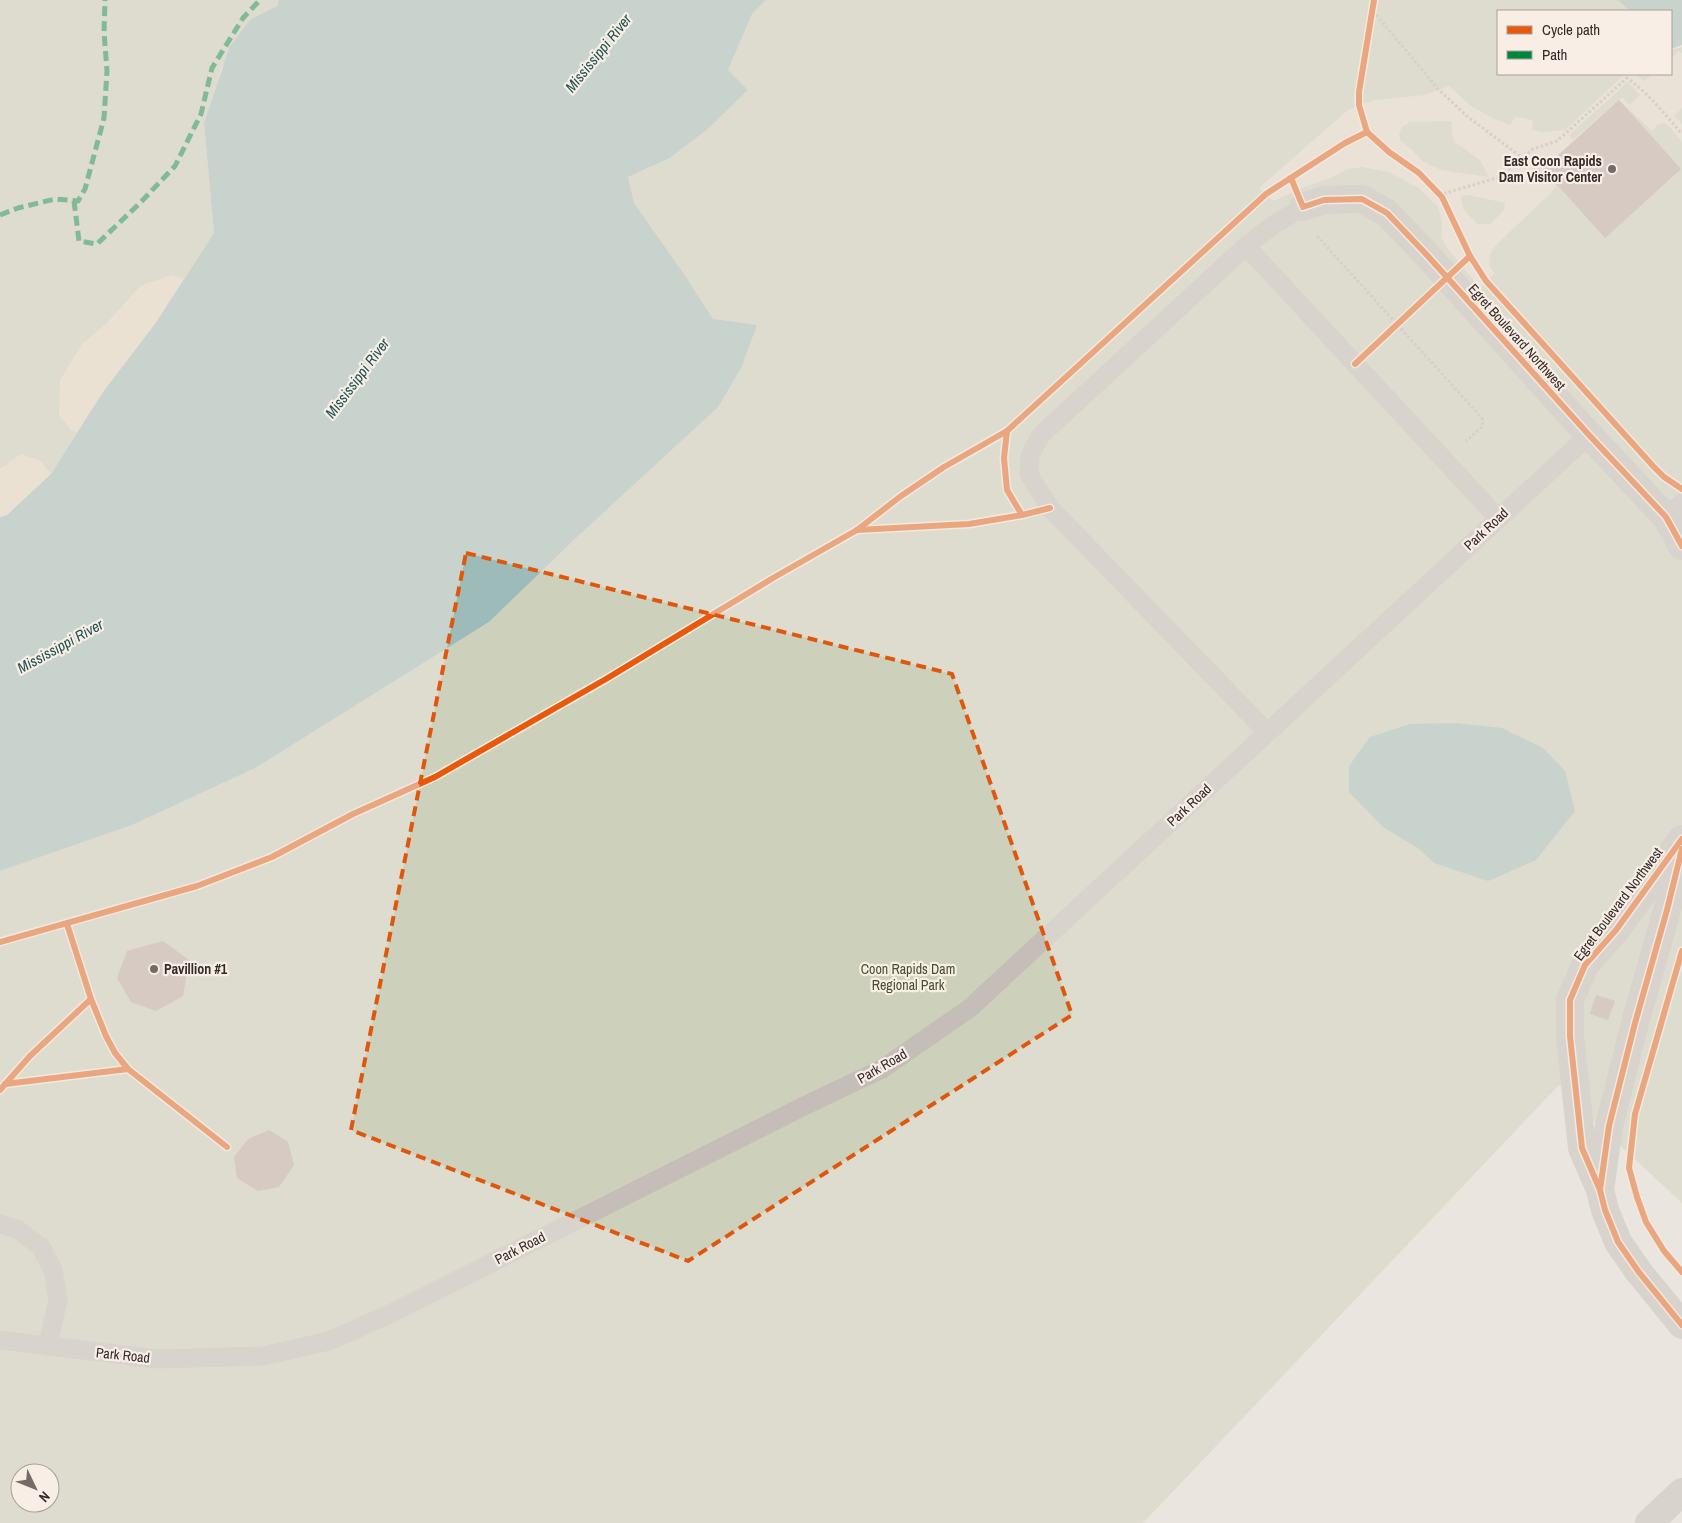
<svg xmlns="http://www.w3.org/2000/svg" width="1682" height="1523" font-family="'Archivo Narrow',sans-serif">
  <rect width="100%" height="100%" fill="#ebe5df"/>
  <g fill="#cdd0ba" fill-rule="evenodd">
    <polygon points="0,0 279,0 277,6 251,19 221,69 218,81 204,123 214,233 155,324 103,392 51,474 0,517"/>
    <path d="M766 0H1619L1630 11H1498V74H1671V50L1682 47V1203L1585 1113 1559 1085 1143 1523H0V871L132 825 254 768 489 622 579 535 713 319 684 274 634 203 628 177 670 158 709 128 748 90 728 70 752 14ZM20 1473H50V1503H20Z"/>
  </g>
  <g fill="#eadbc6">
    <polygon points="171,275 184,279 155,324 103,392 77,433 71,430 59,415 60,380 82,344 107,323 140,286"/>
    <polygon points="21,454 41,461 51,474 7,515 0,517 0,469"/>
  </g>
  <path fill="#e9dbcf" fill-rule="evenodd" d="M1679 51 1682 53V108L1674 116 1682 124V142L1669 126 1664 123 1657 125 1652 131 1619 100 1543 169 1556 185 1552 192 1496 245 1489 256 1490 267 1495 273 1480 288 1447 248 1441 237 1442 222 1438 207 1420 189 1388 172 1362 167 1348 169 1331 178 1305 187 1273 201 1259 188 1335 121 1348 110 1359 105 1375 100 1424 95 1449 86 1470 105 1490 117 1510 125 1515 117 1533 120 1532 130 1542 132 1565 130 1625 74H1635L1644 81 1653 74H1671V58ZM1628 82 1640 95 1629 105 1622 97 1573 140 1569 135ZM1451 121 1452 134 1455 142 1481 161 1489 177 1441 170 1421 160 1412 150 1401 141 1399 134 1402 127 1410 122ZM1467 195 1501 202 1505 203 1504 210 1490 224H1477L1463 209 1461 199 1462 196Z"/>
  <g fill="#9dbcb9">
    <polygon points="279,0 766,0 752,14 728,70 748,90 709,128 670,158 628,177 634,203 684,274 713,319 757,325 741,368 718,407 579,535 489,622 255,768 132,825 0,871 0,517 7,515 51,474 103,392 155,324 214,233 204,123 230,46 251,19 277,6"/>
    <polygon points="1618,0 1682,0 1682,45 1671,49 1671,11 1630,11"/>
    <polygon points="1455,723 1502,728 1543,748 1565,771 1575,811 1536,860 1488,881 1434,863 1418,848 1383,827 1349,792 1349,766 1370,737 1410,724"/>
  </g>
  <g fill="#bda8a1">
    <polygon points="1619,100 1681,169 1605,238 1543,169"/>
    <polygon points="163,941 189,960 183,996 156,1011 131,1002 117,978 127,951"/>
    <polygon points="1596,995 1615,1001 1608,1020 1590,1014"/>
    <polygon points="269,1130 288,1142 294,1165 279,1187 258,1191 237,1178 234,1157 248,1139"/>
  </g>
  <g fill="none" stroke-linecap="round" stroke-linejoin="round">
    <g stroke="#bcb5b1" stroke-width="3" stroke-dasharray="2.5 2.5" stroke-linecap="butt">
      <polyline points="1373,11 1438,89 1468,117 1552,180"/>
      <path d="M1439 195 1500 177 1533 149 1557 141 1627 78C1649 94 1665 114 1682 134"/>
      <polyline points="1317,236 1482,418 1483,426 1466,441"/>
    </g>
    <g stroke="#c4bdb8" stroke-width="19">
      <polyline points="1246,246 1498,518"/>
      <polyline points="1666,517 1682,503"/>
      <polyline points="1267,732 1050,508 1029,474 1030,455 1041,435 1246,246 1272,226 1303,207"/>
      <polyline points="0,1224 17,1229 41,1247 53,1270 58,1300 48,1346"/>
      <polyline points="0,1340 157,1359 263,1356 329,1341 392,1313 804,1106 882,1069 970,1008 1589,435"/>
    </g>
    <g stroke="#c4bdb8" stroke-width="28">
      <polyline points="1303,207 1324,200 1362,199 1387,213 1426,254 1589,435 1666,517 1682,546"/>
      <polyline points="1682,839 1616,930 1585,965 1570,1000 1570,1036 1582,1148 1600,1190 1605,1210 1618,1242 1638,1271 1682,1325"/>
      <polyline points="1600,1190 1609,1126 1635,1023 1667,910 1682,849"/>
      <polyline points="1649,1523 1682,1492"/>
    </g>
    <g stroke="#00873e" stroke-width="5" stroke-dasharray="10 5" stroke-linecap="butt">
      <polyline points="74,201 79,241 97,244 141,202 175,166 201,114 212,68 243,18 260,0"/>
      <polyline points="0,215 18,208 55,199 78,201 85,189 104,118 107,71 104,32 105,0"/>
    </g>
    <defs>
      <g id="cycleway">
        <polyline points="1367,132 1389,152 1419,173 1442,197 1470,256 1486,281 1653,466 1664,477 1682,489"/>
        <polyline points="1367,132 1359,105 1359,92 1374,0"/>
        <polyline points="1291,178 1303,207 1324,200 1362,199 1387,213 1426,254 1589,435 1666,517 1682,546"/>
        <polyline points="1355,364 1470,256"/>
        <polyline points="1007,431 1004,458 1007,490 1022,515"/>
        <polyline points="857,530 969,524 1022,515 1050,508"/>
        <polyline points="1682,839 1616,930 1585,965 1570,1000 1570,1036 1582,1148 1600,1190 1605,1210 1618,1242 1638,1271 1682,1325"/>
        <polyline points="0,942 197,886 272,857 353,814 435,777 606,679 773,578 857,530 901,496 944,467 1007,431 1266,194 1345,143 1367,132"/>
        <polyline points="1682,951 1635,1114 1629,1168 1637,1197 1646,1222 1664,1251 1682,1272"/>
        <polyline points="91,999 106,1036 115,1053 128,1069 227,1147"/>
        <polyline points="5,1084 128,1069"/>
        <polyline points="0,1090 30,1056 91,999 67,924"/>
        <polyline points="1600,1190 1609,1126 1635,1023 1667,910 1682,849"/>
      </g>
    </defs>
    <use href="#cycleway" stroke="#f8eee6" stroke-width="9"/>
    <use href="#cycleway" stroke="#e8590c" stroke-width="6"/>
  </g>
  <path d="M0 0H1682V1523H0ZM466 553 952 674 1072 1015 688 1261 351 1130Z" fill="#ebe5df" fill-opacity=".55" fill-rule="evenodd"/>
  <path fill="none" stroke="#df570d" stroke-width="4" stroke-dasharray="10 6" stroke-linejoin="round" d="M466 553 952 674 1072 1015 688 1261 351 1130Z"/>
  <g fill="#746b67" stroke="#f8eee6" stroke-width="2">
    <circle cx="1612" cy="169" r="5"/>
    <circle cx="154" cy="969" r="5"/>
  </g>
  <g text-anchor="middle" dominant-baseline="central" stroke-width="4.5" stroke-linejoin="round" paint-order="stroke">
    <g font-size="14" font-weight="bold" fill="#342a27" stroke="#f8eee6" text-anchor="end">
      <text x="1602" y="161">East Coon Rapids<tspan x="1602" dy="16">Dam Visitor Center</tspan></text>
      <text x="164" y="969" text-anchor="start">Pavillion #1</text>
    </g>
    <g font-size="14" fill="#342a27" stroke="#f8eee6">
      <text transform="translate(1517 337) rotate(48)">Egret Boulevard Northwest</text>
      <text transform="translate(1486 529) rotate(-43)">Park Road</text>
      <text transform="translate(1189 805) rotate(-43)">Park Road</text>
      <text transform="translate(1618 904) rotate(-53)">Egret Boulevard Northwest</text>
      <text transform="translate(882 1066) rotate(-30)">Park Road</text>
      <text transform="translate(520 1248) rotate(-27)">Park Road</text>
      <text transform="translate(123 1355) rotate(6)">Park Road</text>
    </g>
    <g font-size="14" fill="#46502c" stroke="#f8eee6">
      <text x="908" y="969">Coon Rapids Dam<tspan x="908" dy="16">Regional Park</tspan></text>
    </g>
    <g font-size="15" font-style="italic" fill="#1f5252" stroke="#f8eee6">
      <text transform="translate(598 53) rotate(-51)">Mississippi River</text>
      <text transform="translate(357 378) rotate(-53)">Mississippi River</text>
      <text transform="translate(60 646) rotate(-29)">Mississippi River</text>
    </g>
  </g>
  <rect x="1497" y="10" width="175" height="65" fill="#f8eee6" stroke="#aaa09a"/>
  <rect x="1507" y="26" width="25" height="8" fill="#e8590c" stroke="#aaa09a"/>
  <text x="1542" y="35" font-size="15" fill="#342a27">Cycle path</text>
  <rect x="1507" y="51" width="25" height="8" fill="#00873e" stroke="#aaa09a"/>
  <text x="1542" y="60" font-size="15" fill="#342a27">Path</text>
  <g transform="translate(35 1488) rotate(133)"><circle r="24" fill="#f8eee6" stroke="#aaa09a"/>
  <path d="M0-4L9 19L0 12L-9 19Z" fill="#746b67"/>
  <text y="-8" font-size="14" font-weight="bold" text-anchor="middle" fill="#342a27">N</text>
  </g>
</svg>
